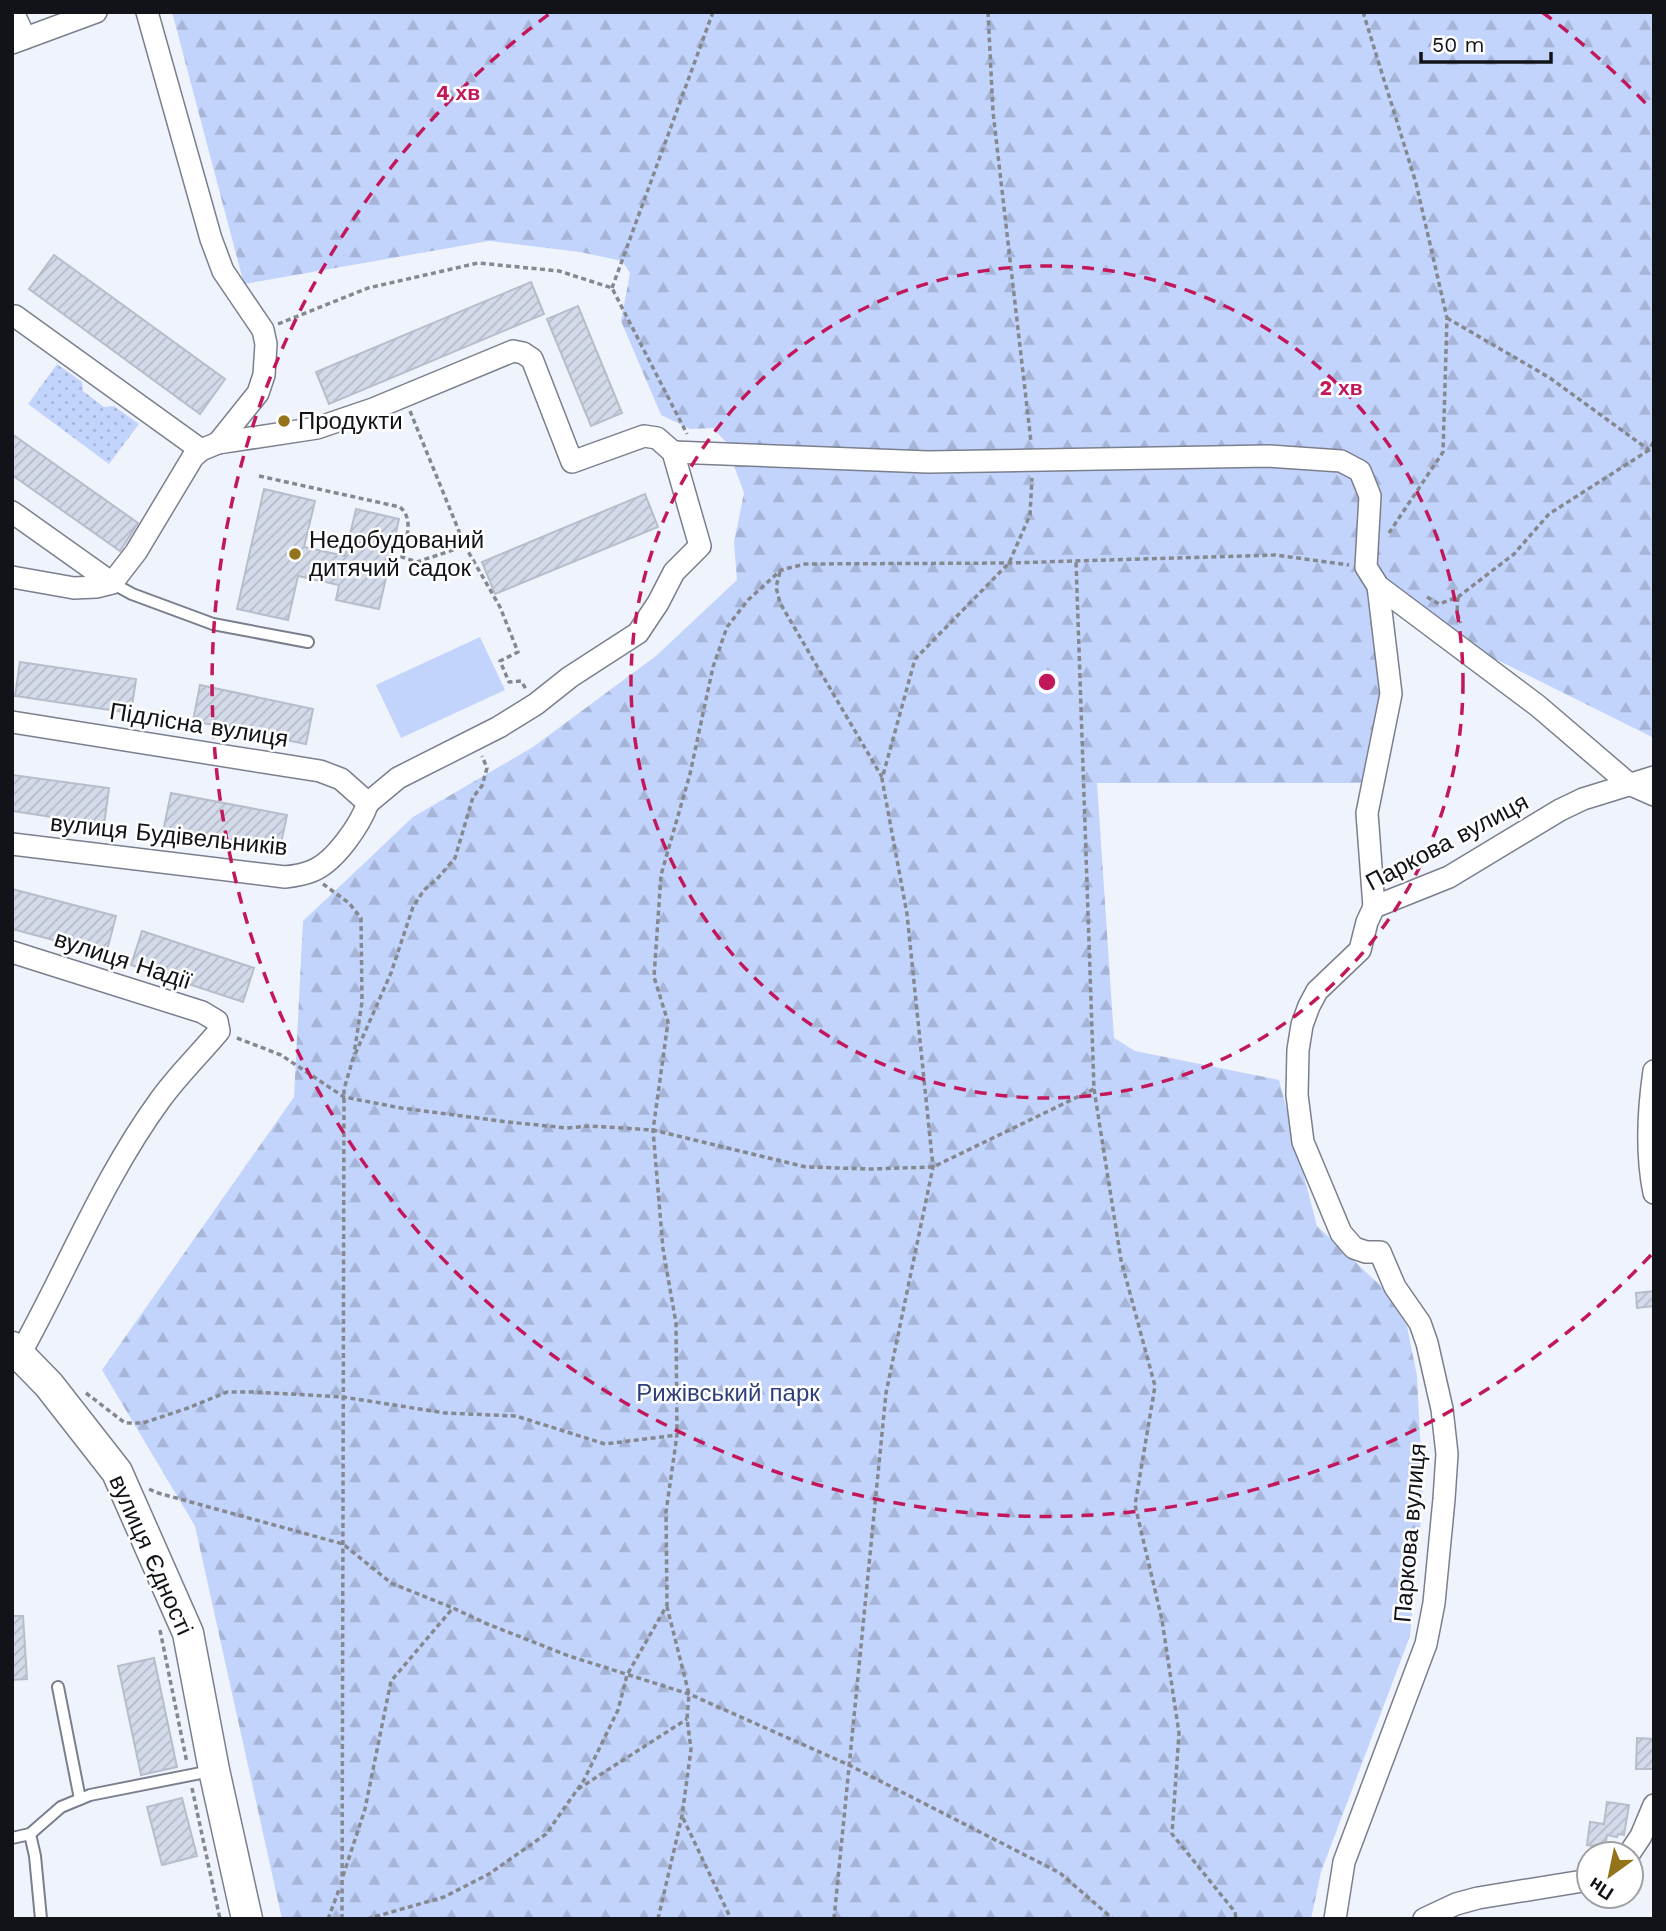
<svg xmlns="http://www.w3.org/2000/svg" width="1666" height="1931" font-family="'Work Sans',sans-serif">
  <defs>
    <pattern id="grass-dots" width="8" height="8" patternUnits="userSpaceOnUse" patternTransform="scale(1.75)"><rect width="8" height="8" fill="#c3d4fc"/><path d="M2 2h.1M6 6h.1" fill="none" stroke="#a6b5d7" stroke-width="1.8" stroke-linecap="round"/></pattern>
    <pattern id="forest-firs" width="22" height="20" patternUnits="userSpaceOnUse" patternTransform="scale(1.75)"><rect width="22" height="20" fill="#c3d4fc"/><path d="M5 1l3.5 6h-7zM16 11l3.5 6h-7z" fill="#a6b5d7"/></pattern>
    <pattern id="building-hatch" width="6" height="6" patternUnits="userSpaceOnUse" patternTransform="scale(1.75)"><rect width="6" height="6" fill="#d3dae9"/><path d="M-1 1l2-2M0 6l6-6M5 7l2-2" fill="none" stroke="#b4bac7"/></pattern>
  </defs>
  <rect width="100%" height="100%" fill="#eff3fc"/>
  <polygon fill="url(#grass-dots)" points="57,364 82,382 83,391 104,407 114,406 139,424 109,464 28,404"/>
  <polygon fill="url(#forest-firs)" points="172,12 1654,12 1654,738 1367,595 1382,698 1366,783 1097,783 1114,1038 1135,1051 1279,1080 1317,1226 1383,1288 1407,1326 1417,1376 1423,1498 1410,1636 1321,1872 1311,1919 282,1919 195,1526 102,1370 294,1097 303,921 413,817 533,747 656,656 737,580 734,542 744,493 725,441 713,428 690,429 661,415 621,321 630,273 622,261 580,252 489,241 244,284"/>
  <polygon fill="#c3d4fc" points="480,637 505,690 401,738 376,685"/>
  <g fill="url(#building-hatch)" stroke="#b7bdcb" stroke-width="2">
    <polygon points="54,255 225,379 200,414 29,289"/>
    <polygon points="531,282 544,314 329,404 316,372"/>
    <polygon points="578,306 622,413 591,426 547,319"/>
    <polygon points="12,434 138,523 120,551 12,475"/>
    <polygon points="264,489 315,501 304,547 345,556 356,509 399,519 379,609 336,600 339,585 298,576 288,620 237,609"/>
    <polygon points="645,494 658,527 495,594 482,562"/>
    <polygon points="20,662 136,679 131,713 15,696"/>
    <polygon points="200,685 313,709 306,744 193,721"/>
    <polygon points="12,775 109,788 104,825 12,811"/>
    <polygon points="171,793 287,815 279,853 163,832"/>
    <polygon points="12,889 116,916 106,954 12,929"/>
    <polygon points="142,931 254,968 243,1002 131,965"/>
    <polygon points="1654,1291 1654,1306 1637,1308 1636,1293"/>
    <polygon points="12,1616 23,1616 27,1679 12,1680"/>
    <polygon points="154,1658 177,1767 141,1775 118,1666"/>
    <polygon points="1637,1738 1654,1739 1654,1769 1636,1769"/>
    <polygon points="182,1798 197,1856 162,1865 147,1807"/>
    <polygon points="1607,1802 1629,1805 1624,1835 1618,1834 1617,1837 1607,1835 1605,1847 1587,1845 1590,1822 1604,1824"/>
  </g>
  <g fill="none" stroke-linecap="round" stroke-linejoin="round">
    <defs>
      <g id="lane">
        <polyline points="112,583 132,594 213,624 308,642"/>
        <polyline points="58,1687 80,1799"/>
        <polyline points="30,1834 35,1856 41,1919"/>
        <polyline points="12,1838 30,1834 61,1807 90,1795 211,1771"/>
      </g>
      <g id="street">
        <polyline points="13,12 25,38"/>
        <polyline points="147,12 211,239 223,271 263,330 266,344 264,375 258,393 218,443"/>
        <polyline points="12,43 96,12"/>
        <polyline points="15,316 201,450"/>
        <polyline points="673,452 928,462 1268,456 1341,461 1360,471 1370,496 1366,567 1378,586 1538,706 1629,784 1654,795"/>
        <polyline points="12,512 112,583"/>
        <polyline points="12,577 74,588 96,587 112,583 136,552 193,457 201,450 218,443 317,428 373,409 513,351 523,353 532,359 572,462 644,436 657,438 673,452 700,546 674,572 658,603 638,633 570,677 536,704 499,727 398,778 368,803"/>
        <polyline points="12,722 320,771 341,779 368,803"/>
        <path d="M12 844 285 877C294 876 303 875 312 871 335 862 360 825 368 803"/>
        <polyline points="1374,907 1367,813 1391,694 1378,586"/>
        <path d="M12 952 202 1012 217 1021 219 1031C200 1054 177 1076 160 1100 103 1178 67 1270 20 1354"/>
        <path d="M1654 1071C1648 1112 1646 1153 1654 1193"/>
        <polyline points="1629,1854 1641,1836 1654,1805"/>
        <polyline points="1335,1919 1344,1862 1426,1644 1434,1603 1444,1499 1447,1454 1442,1409 1427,1343 1420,1323 1395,1287 1380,1252 1366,1252 1354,1248 1341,1233 1303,1142 1297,1095 1298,1050 1302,1025 1309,1006 1317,991 1360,950 1367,922 1374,907 1449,877 1560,810 1583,799 1654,777"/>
        <polyline points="1424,1919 1456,1904 1478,1898 1589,1880"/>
      </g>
      <polyline id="secondary" points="12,1347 49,1385 117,1472 188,1633 214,1770 247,1919"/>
    </defs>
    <use href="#lane" stroke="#7a7f8d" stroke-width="14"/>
    <use href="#street" stroke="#7a7f8d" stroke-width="24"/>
    <use href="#secondary" stroke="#7a7f8d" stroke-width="33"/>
    <g stroke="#85888f" stroke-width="3.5" stroke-dasharray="5 3.5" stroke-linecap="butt">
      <polyline points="988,12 993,112 1031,442"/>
      <polyline points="1363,12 1416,183 1447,318 1443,452 1387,536"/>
      <polyline points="612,288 713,12"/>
      <polyline points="1447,318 1550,378 1649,450"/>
      <polyline points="278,324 368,288 478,263 559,271 612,288 687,434"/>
      <polyline points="410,411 465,546 500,607 518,652 500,661 509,682 521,681 526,689"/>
      <path d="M259 476 400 507C415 520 405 541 402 557L417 562 465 546"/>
      <polyline points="780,572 776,587 780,603 882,777"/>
      <polyline points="1427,597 1439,604 1458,597 1514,554 1549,514 1649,450 1654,441"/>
      <polyline points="1458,597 1457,613 1461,623"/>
      <polyline points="323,884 349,903 361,918 362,1002 354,1054"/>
      <polyline points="237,1038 281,1055 344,1097 401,1108 508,1122 567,1128 590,1126 653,1130 806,1167 871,1169 933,1167 1094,1089 1076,561"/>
      <polyline points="1094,1089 1121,1260 1155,1386 1135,1505 1162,1620 1179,1733 1172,1834 1235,1912 1236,1919"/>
      <polyline points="86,1393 125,1423 143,1423 188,1408 227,1392 254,1392 343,1397 445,1413 516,1416 605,1444 677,1435"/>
      <polyline points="149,1489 158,1493 343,1544 391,1583 453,1608"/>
      <polyline points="160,1630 187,1763"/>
      <polyline points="192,1788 220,1919"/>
      <polyline points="578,1789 687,1719"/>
      <polyline points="683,1818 731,1919"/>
      <polyline points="343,1876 365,1809 391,1681 453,1608 485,1623 569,1656 689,1694 849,1765 1060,1873 1113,1919"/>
      <polyline points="328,1919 340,1887"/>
      <polyline points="342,1919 344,1089 353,1059 391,973 413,907 424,890 437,879 455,858 473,797 482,786 487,768 482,756"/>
      <polyline points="367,1919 444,1897 489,1874 546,1834 584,1780 618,1710 627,1675 667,1605 666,1512 677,1435 676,1323 663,1249 653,1130 668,1022 654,977 661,875 690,774 713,667 727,627 748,600 781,570 805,564 1009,563 1275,555 1349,565"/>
      <polyline points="658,1919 682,1816 691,1749 687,1719 689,1694 667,1607"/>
      <polyline points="834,1919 886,1393 933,1167 907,914 882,779 915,659 1009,563 1030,515 1032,478"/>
    </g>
    <use href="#lane" stroke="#fff" stroke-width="10"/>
    <use href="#street" stroke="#fff" stroke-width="21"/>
    <use href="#secondary" stroke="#fff" stroke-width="30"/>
  </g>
  <g fill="none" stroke="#c2185b" stroke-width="3.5" stroke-dasharray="12 9">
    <circle cx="1047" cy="682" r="416"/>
    <path d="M1651 1255A833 833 0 1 1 552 12M1542 12A833 833 0 0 1 1651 109"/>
  </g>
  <g fill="#94741b" stroke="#fff" stroke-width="2.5">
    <circle cx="284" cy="421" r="7"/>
    <circle cx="295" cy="554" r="7"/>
  </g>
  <g text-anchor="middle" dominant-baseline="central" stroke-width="5" stroke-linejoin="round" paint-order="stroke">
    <g font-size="24" fill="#111318" stroke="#fff" text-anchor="start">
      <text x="298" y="421">Продукти</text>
      <text x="309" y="540">Недобудований<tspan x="309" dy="28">дитячий садок</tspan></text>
    </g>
    <g font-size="24" fill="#111318" stroke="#fff">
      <text transform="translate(199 725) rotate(9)">Підлісна вулиця</text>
      <text transform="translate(169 835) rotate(6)">вулиця Будівельників</text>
      <text transform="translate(1447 842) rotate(-28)">Паркова вулиця</text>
      <text transform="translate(123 960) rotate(18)">вулиця Надії</text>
      <text transform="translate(1410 1533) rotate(-85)">Паркова вулиця</text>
      <text transform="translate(151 1555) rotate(66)">вулиця Єдності</text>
    </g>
    <g font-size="24" fill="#2c3f7a" stroke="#fff">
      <text x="728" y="1393">Рижівський парк</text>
    </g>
  </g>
  <circle cx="1047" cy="682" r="10" fill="#c2185b" stroke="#fff" stroke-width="3.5"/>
  <g font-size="21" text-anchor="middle" font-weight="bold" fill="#c2185b" stroke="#fff" stroke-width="5" stroke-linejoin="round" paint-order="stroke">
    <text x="458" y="100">4 хв</text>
    <text x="1341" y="395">2 хв</text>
  </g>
  <rect width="1666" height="1931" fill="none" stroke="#111318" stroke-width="28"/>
  <g transform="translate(1610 1875) rotate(213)"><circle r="33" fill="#ffffff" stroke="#a0a1a3" stroke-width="2"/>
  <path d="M0-5L12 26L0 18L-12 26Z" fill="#94741b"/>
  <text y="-10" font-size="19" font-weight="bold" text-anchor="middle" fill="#111318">Пн</text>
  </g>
  <path d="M1421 52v10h130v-10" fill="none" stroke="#111318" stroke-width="3.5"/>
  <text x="1432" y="52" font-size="21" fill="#111318" stroke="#ffffff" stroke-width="5" paint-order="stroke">50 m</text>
</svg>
